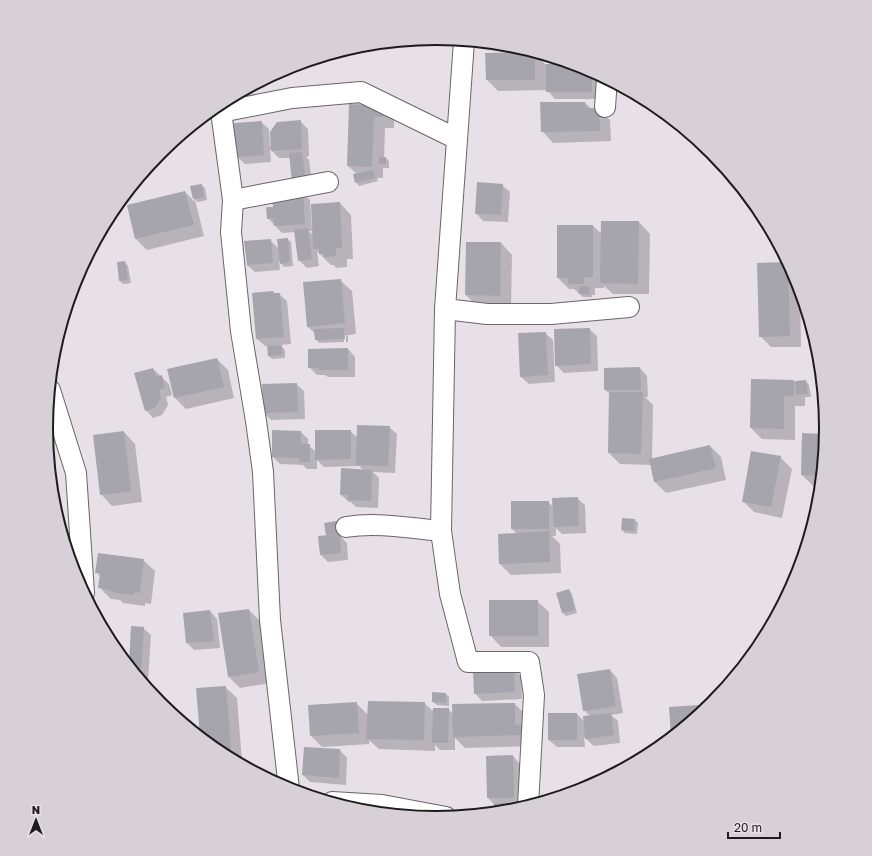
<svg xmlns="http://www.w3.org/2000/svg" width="872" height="856" font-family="'Golos Text',sans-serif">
  <rect width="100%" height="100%" fill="#e7e0e7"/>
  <g fill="#0003">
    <polygon points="343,51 343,57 320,57"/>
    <polygon points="486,53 535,53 546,65 576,65 585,68 599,75 599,99 555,99 547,90 498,91 487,80"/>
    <polygon points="244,90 246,92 248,106 232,97"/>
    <polygon points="585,103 592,109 599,109 610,120 611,141 553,143 542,131"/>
    <polygon points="350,105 383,106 394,117 394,128 385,128 384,158 386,158 389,161 389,168 383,168 383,178 377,178 378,181 359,186 356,182 357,174 348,166"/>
    <polygon points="300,121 308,129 309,156 306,157 309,160 313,189 290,158 279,158 270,149 271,162 245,164 235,155 261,122 269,129 270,146 272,146"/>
    <polygon points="201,185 205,188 207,200 198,202 195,200 204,236 147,250 136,239 128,206 185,192 195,202 192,187"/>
    <polygon points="502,185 510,192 508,222 483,221 476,213"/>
    <polygon points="302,193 310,200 312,231 309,231 314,236 340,203 351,215 353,259 347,259 347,267 336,268 334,265 331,265 317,251 319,266 307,268 299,260 296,232 282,233 268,218 274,208"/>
    <polygon points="639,222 650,234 649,294 613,294 604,286 604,288 595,288 595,295 592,295 592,297 583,297 574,289 569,289 558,278 593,226 602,234"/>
    <polygon points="287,239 291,242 293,266 284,267 279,261 280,270 255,272 247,265 270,240 279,249"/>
    <polygon points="501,243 512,255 511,306 477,306 466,295"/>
    <polygon points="125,262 128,266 131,283 123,284 120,281"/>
    <polygon points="788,263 796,279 800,290 801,347 771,347 760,336 758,264"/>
    <polygon points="84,264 84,269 81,269"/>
    <polygon points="340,280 352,291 356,334 348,335 348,342 346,342 346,335 344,335 344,342 319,343 316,339 316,334 308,327"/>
    <polygon points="273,292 275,294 279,294 287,301 291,344 280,345 285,350 285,358 272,359 269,356 268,346 265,346 257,339 253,294"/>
    <polygon points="589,329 597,336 598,371 564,373 556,365"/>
    <polygon points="545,333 553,340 555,382 529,384 521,377"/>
    <polygon points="348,349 355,357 355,377 328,377 325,375 317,375 309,367"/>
    <polygon points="217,359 228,370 234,398 186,409 175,398"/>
    <polygon points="640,368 647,376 648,397 645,397 653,405 652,459 710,446 721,457 726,480 666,493 655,482 651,465 620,464 609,453 610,394 605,390"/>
    <polygon points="153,369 169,384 172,395 166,397 168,405 162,415 153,418 146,410"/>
    <polygon points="794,381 795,382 806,381 809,385 811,397 805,397 805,406 795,406 795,440 762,439 751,428"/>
    <polygon points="296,384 304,391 305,419 271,420 264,413"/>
    <polygon points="389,427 397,434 395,473 373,472 379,478 378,508 356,507 351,502 349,502 341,495 363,470 359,466 324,467 317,460 317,469 307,469 303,465 280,464 273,457 301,432 308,439 308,445 316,452 350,431 358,438"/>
    <polygon points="124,432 135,444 142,502 112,506 101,494"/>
    <polygon points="803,434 825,435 820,486 813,486 802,475"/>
    <polygon points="780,457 792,469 782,518 754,512 743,501"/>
    <polygon points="577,498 585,505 586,533 562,534 556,528 556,536 552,536 560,544 561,573 511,575 500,564 517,534 512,529 548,502 554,507"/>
    <polygon points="53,503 57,507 61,529 53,504"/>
    <polygon points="635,520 638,523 637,534 625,533 622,530"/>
    <polygon points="340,525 342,536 340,536 347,543 348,560 328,562 321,555 328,536 326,534"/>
    <polygon points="69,554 78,563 74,573"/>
    <polygon points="143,560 155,571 151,604 145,603 145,606 123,603 120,600 111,599 99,587 101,577 96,572"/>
    <polygon points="569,590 572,594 577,613 566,616 563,613"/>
    <polygon points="537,601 549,612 549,647 501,647 490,635"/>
    <polygon points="249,610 260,621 270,683 240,688 229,677"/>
    <polygon points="210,611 217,619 220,648 194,650 187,643"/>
    <polygon points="132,627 143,628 151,635 148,680 142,680 149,688 149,690 130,666"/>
    <polygon points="514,669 521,677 522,699 482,701 475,693"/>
    <polygon points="610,670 617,678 623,713 611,715 618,721 620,743 594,746 584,737 585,747 557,747 549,740 577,714 584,721 590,716 584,710"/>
    <polygon points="225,687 237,698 242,761 240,763 219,752 201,737 197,689"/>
    <polygon points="446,694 449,697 449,706 437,705 433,702"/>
    <polygon points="356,703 368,715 424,703 434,712 448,709 453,714 515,704 526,715 536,746 465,748 455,738 455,750 440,750 435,745 435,751 379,749 369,740 369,744 322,747 311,736"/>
    <polygon points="699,707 703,711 672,736 670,708"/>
    <polygon points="340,750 347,758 346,785 310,782 303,775"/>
    <polygon points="513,756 520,764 521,805 511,805 513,808 513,810 512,811 495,812 495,805 488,798"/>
  </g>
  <g fill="#a6a4ac">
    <polygon points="533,52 535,52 535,80 486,80 485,53"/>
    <polygon points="546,64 573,64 592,71 592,92 546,92"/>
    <polygon points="243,91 245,103 232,105 231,97"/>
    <polygon points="540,102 585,102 586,108 599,108 600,131 541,132"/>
    <polygon points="349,104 383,105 383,117 374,117 372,167 347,166"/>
    <polygon points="301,120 302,149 271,151 270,132 277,122"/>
    <polygon points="262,121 264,155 237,157 231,125 234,125 234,123"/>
    <polygon points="302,152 306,182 292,183 289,153"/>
    <rect x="379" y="157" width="7" height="7"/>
    <polygon points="373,170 375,178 355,183 353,174"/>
    <polygon points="477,182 503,184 501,215 475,214"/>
    <polygon points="202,184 204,197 193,199 190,186"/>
    <polygon points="185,191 194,225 135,239 127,205"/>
    <polygon points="303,192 305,224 274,226 273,218 267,219 266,207 273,207 272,194"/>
    <polygon points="340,202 342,248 336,248 336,256 324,257 324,254 319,254 319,249 313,249 311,204"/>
    <polygon points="601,221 639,221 638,284 600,283"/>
    <polygon points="557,225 593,225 593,277 584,277 584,284 568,284 568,278 557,278"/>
    <polygon points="308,228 312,259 298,261 294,230"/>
    <polygon points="288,238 290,262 280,264 277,239"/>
    <polygon points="271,239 273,263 247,265 244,241"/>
    <polygon points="466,242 501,242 500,296 465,295"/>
    <polygon points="125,261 128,280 119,281 117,262"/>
    <polygon points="788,262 790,336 759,337 757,263"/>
    <polygon points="341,279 345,323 307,327 303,282"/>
    <rect x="579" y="286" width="10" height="8"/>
    <polygon points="273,291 274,293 280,293 284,337 256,339 252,293"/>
    <polygon points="344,328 345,339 315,340 314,329"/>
    <polygon points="590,328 591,364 555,366 554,329"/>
    <polygon points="546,332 548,375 520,377 518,333"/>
    <polygon points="282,345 282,355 268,356 267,346"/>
    <polygon points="348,348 348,370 319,370 319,368 308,368 308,349"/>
    <polygon points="217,358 224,387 174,398 167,369"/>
    <polygon points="640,367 641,390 604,390 604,368"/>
    <polygon points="153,368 156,377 162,375 165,388 159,390 161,398 155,408 145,411 134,373"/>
    <polygon points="751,379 794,380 794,396 784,396 784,429 750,428"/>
    <polygon points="806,380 808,394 796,395 795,381"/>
    <polygon points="297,383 298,412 263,413 262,384"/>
    <polygon points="609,392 643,392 641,454 608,453"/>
    <polygon points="357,425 390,426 388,466 356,465"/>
    <polygon points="272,430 301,431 301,444 310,444 310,462 299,462 299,458 272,457"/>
    <polygon points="315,430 351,430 351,459 315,460"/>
    <polygon points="124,431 131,491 100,495 93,435"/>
    <polygon points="802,433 825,434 821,476 801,475"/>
    <polygon points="710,445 716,468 654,482 649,459"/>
    <polygon points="751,451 781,456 771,507 742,502"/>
    <polygon points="341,468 372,470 371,501 348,500 348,495 340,495"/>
    <polygon points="578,497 579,526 554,527 552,498"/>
    <rect x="511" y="501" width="38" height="28"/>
    <polygon points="622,518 635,519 634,531 621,530"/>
    <polygon points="337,521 339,533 326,535 324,523"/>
    <polygon points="549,531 550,562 499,564 498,534"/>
    <polygon points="340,534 341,553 320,555 318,536"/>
    <polygon points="98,553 144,559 140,593 134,592 134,595 111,592 111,590 98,588 100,573 95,573"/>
    <polygon points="569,589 575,610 562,613 556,593"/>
    <rect x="489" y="600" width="49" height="36"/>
    <polygon points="249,609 259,672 228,677 218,613"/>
    <polygon points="210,610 214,641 186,643 183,613"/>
    <polygon points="131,626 144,627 141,673 135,673 129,665"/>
    <polygon points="514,668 515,692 474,694 473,670"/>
    <polygon points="610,669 616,706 583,711 577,674"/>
    <polygon points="226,686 231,749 226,756 219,752 200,736 196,688"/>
    <polygon points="432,692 446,693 446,703 432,702"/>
    <polygon points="368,701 425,702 424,740 366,739"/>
    <polygon points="357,702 359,733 310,736 308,705"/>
    <polygon points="515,703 515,725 525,724 525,735 453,737 452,704"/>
    <polygon points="699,705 700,714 671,737 669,707"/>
    <polygon points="433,708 449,708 448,743 432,743"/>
    <rect x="548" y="713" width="29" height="27"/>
    <polygon points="611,713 614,735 585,739 583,716"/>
    <polygon points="304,747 340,749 339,778 302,775"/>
    <polygon points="513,755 514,798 487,798 486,756"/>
    <polygon points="494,803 510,803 510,811 494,812"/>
  </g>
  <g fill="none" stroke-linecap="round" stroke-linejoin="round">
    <defs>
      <g id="minor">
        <polyline points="464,41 445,309 441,531 450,594 468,662 529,662 534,695 528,806"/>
        <polyline points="220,103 231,110 292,98 361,92 457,139"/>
        <polyline points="220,104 233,200 231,232 241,331 256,421 263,472 270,620 289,789"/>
        <polyline points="605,107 607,79"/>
        <polyline points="233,200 328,182"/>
        <polyline points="445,309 487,314 551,314 629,307"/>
        <polyline points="50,390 76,473 84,593"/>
        <path d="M346 527C377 522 410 528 441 531"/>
        <polyline points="332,802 382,805 446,817"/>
      </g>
    </defs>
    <use href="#minor" stroke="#6b656b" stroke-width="22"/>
    <use href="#minor" stroke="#fff" stroke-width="20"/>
  </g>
  <path d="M0 0H872V856H0ZM53 428a383 383 0 1 1 766 0a383 383 0 1 1-766 0Z" fill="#d7d0d7" fill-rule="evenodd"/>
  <path fill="none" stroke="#1d1b1d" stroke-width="2" d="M53 428a383 383 0 1 1 766 0a383 383 0 1 1-766 0Z"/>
  <g transform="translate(36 820)" stroke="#e7e0e7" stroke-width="3" paint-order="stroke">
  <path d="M0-3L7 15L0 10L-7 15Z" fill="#1d1b1d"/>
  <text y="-6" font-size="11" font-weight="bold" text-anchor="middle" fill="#1d1b1d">N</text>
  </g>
  <path d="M728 832v6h52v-6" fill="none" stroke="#1d1b1d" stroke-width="2"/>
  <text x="734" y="832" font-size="12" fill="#1d1b1d" stroke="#e7e0e7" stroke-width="3" paint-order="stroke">20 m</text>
</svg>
